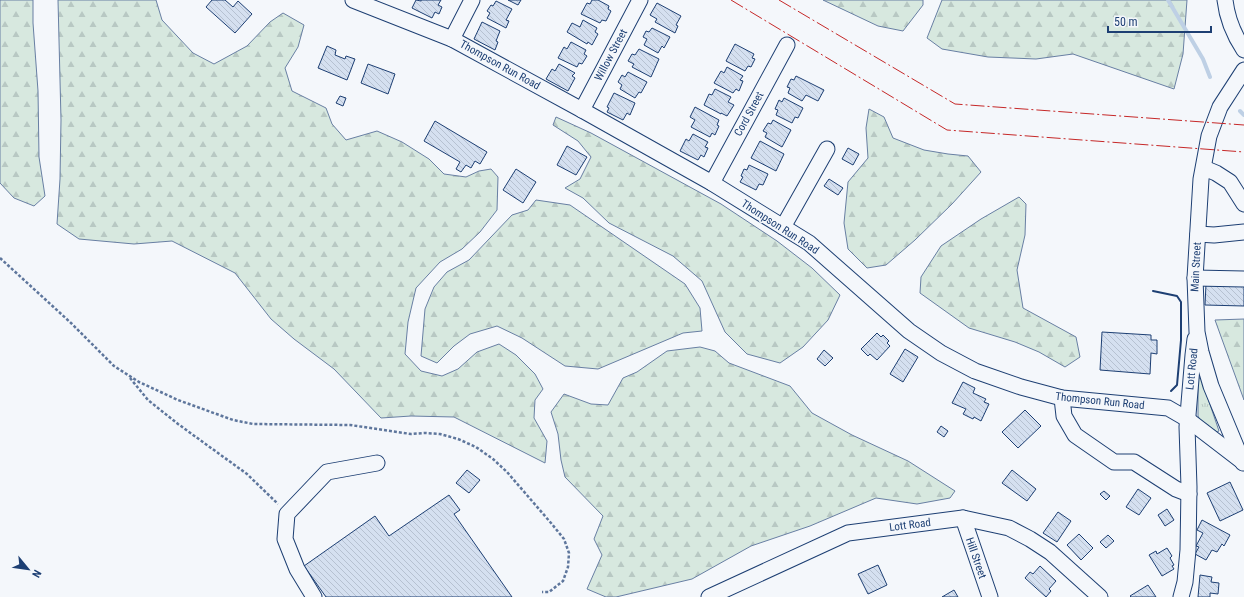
<svg xmlns="http://www.w3.org/2000/svg" width="1244" height="597" font-family="'Roboto Condensed',sans-serif">
  <defs>
    <pattern id="grass-tufts" width="24" height="20" patternUnits="userSpaceOnUse"><rect width="24" height="20" fill="#d7e8df"/><path d="M3 7l-1-3M5 7V3M7 7l1-3M15 17l-1-3M17 17v-4M19 17l1-3" fill="none" stroke="#b8c8c3"/></pattern>
    <pattern id="forest-firs" width="22" height="20" patternUnits="userSpaceOnUse"><rect width="22" height="20" fill="#d7e8df"/><path d="M5 1l3.5 6h-7zM16 11l3.5 6h-7z" fill="#b8c8c3"/></pattern>
    <pattern id="building-back-hatch" width="6" height="6" patternUnits="userSpaceOnUse"><rect width="6" height="6" fill="#d5e0f0"/><path d="M-1 5l2 2M0 0l6 6M5-1l2 2" fill="none" stroke="#b6c1d1"/></pattern>
  </defs>
  <rect width="100%" height="100%" fill="#f4f7fb"/>
  <polygon fill="url(#grass-tufts)" stroke="#687fa3" points="1198,378 1201,378 1219,431 1217,432 1200,420 1198,416"/>
  <g fill="url(#forest-firs)" stroke="#687fa3">
    <polygon points="0,0 33,0 33,23 38,91 39,157 45,196 34,206 14,198 0,183"/>
    <polygon points="58,0 156,0 162,20 193,53 214,64 247,46 270,22 283,13 304,25 298,47 285,68 292,91 326,108 332,124 346,140 377,131 402,142 429,159 444,174 466,177 479,171 491,169 498,177 497,210 480,232 462,249 440,262 416,288 408,322 405,354 421,371 442,376 458,369 477,352 499,344 516,355 535,374 543,389 535,400 534,418 547,441 545,463 454,417 411,416 381,418 334,369 294,339 271,319 235,273 172,241 134,244 79,239 57,224 60,179 61,120"/>
    <polygon points="823,0 923,0 923,5 903,31 878,26"/>
    <polygon points="942,0 1187,0 1183,54 1174,89 1073,54 1036,59 988,57 942,49 927,38"/>
    <polygon points="869,109 884,117 893,138 924,150 948,154 968,156 981,172 952,204 915,240 886,265 867,268 848,249 844,223 848,182 868,158 866,128"/>
    <polygon points="556,117 591,133 721,204 777,241 812,268 840,295 828,320 803,347 780,363 747,354 725,332 702,281 673,256 609,223 583,198 565,188 580,179 591,157 578,141 553,125"/>
    <polygon points="1019,197 1026,204 1025,235 1017,270 1023,308 1076,337 1080,357 1065,367 1039,352 1015,342 969,328 920,293 921,277 941,246 981,219"/>
    <polygon points="536,200 570,205 685,284 700,308 702,331 683,333 598,369 565,366 522,338 497,326 470,334 454,346 437,363 421,356 425,309 434,287 447,272 469,260 512,215 528,210"/>
    <polygon points="1244,319 1244,400 1215,320"/>
    <polygon points="700,347 715,351 729,363 790,386 812,413 852,435 908,461 955,491 950,498 917,504 876,498 810,526 751,546 692,579 616,597 606,597 587,589 602,555 594,539 603,516 565,477 561,460 558,434 551,412 564,394 591,404 608,405 623,378 637,372 667,351"/>
  </g>
  <g fill="none" stroke-linecap="round" stroke-linejoin="round">
    <g stroke="#bed0e5" stroke-width="4">
      <polyline points="1168,0 1203,59 1210,77"/>
      <polyline points="1240,111 1244,115"/>
    </g>
  </g>
  <g fill="url(#building-back-hatch)" stroke="#1d3f73">
    <polygon points="212,0 225,0 233,7 238,1 252,14 235,33 206,7"/>
    <polygon points="416,0 421,1 421,0 441,0 438,5 442,7 439,14 435,12 432,18 412,8"/>
    <polygon points="508,0 521,0 518,5"/>
    <polygon points="592,0 598,0 609,6 608,9 611,11 606,21 602,20 600,23 581,14 587,3 590,4"/>
    <polygon points="496,1 512,9 506,20 509,21 506,28 487,18 490,13 487,11 491,5 493,6"/>
    <polygon points="657,3 681,16 676,25 678,26 675,33 655,22 657,19 650,15"/>
    <polygon points="583,20 597,28 595,32 598,34 592,45 588,42 587,44 567,32 572,23 580,27"/>
    <polygon points="482,22 500,31 496,41 498,42 495,50 474,39"/>
    <polygon points="652,28 670,37 664,48 662,46 658,53 644,45 647,39 643,37 646,31 649,32"/>
    <polygon points="571,42 586,50 584,54 587,56 582,64 579,63 577,67 558,58 564,47 567,49"/>
    <polygon points="735,44 754,54 752,58 755,59 751,67 748,66 745,71 726,61"/>
    <polygon points="327,46 336,50 335,55 345,59 346,56 355,59 347,80 318,68"/>
    <polygon points="639,49 659,59 651,77 632,67 634,64 628,61 632,54 635,55"/>
    <polygon points="368,64 395,74 388,94 361,83"/>
    <polygon points="559,64 575,73 572,76 575,78 568,91 546,79 552,69 555,71"/>
    <polygon points="727,67 743,76 740,80 743,81 739,91 736,89 733,93 714,83 721,71 724,73"/>
    <polygon points="628,72 647,82 641,93 639,92 635,98 620,89 622,85 618,82 622,75 625,77"/>
    <polygon points="796,76 824,90 818,101 806,95 802,101 788,93 790,88 787,87 791,79 794,80"/>
    <polygon points="715,89 731,97 728,102 734,105 727,116 721,113 721,114 704,105 709,94 712,95"/>
    <polygon points="614,93 635,103 630,115 627,113 623,120 607,112 609,108 607,107"/>
    <polygon points="340,96 346,98 343,106 336,103"/>
    <polygon points="784,98 803,108 798,118 795,117 792,123 776,115 778,110 775,109 779,100 782,102"/>
    <polygon points="695,107 719,120 717,125 719,126 715,135 712,133 710,137 691,127 695,120 690,117"/>
    <polygon points="773,120 791,130 782,147 765,137 767,133 763,131 768,123 771,124"/>
    <polygon points="435,121 487,152 480,164 475,161 471,168 466,165 461,172 456,169 460,162 424,141"/>
    <polygon points="693,134 708,142 705,147 708,148 704,157 701,155 698,160 680,151 686,139 689,141"/>
    <polygon points="760,141 784,154 776,171 751,158"/>
    <polygon points="567,146 587,157 576,175 557,165"/>
    <polygon points="848,148 859,154 853,165 842,159"/>
    <polygon points="749,165 768,174 763,185 759,184 756,190 740,182 743,177 741,176 744,169 747,170"/>
    <polygon points="516,169 536,182 523,203 503,190"/>
    <polygon points="829,179 843,188 838,195 824,186"/>
    <polygon points="1206,284 1244,285 1244,306 1205,305"/>
    <polygon points="1102,332 1151,335 1151,340 1157,340 1157,354 1151,353 1150,374 1100,370"/>
    <polygon points="877,333 881,337 883,335 889,341 887,343 890,346 877,360 870,354 868,356 861,349"/>
    <polygon points="905,349 918,357 903,382 890,374"/>
    <polygon points="824,350 833,358 825,366 817,359"/>
    <polygon points="963,382 975,388 973,393 986,399 984,402 989,404 981,421 974,417 973,419 963,414 966,409 952,403"/>
    <polygon points="1025,410 1041,426 1018,448 1002,432"/>
    <polygon points="941,426 948,431 944,437 937,432"/>
    <polygon points="467,470 480,480 469,493 456,483"/>
    <polygon points="1012,470 1036,489 1027,501 1002,483"/>
    <polygon points="1230,482 1243,510 1220,521 1207,493"/>
    <polygon points="1138,489 1151,498 1139,515 1126,507"/>
    <polygon points="1104,491 1110,496 1106,500 1100,494"/>
    <polygon points="449,495 460,510 454,514 512,597 326,597 304,566 375,516 389,536"/>
    <polygon points="1167,509 1174,520 1165,526 1158,515"/>
    <polygon points="1058,512 1071,521 1057,542 1043,533"/>
    <polygon points="1202,520 1230,535 1224,546 1222,544 1217,552 1212,550 1206,560 1195,554 1199,547 1196,546 1203,533 1197,530"/>
    <polygon points="1079,534 1093,548 1081,560 1067,545"/>
    <polygon points="1108,535 1114,541 1106,548 1100,542"/>
    <polygon points="1167,548 1172,556 1170,558 1174,565 1172,566 1174,569 1162,576 1149,555 1156,551 1157,554"/>
    <polygon points="878,565 887,585 868,594 858,574"/>
    <polygon points="1040,566 1056,581 1049,589 1051,591 1046,597 1025,578 1030,572 1033,574"/>
    <polygon points="1200,575 1212,577 1211,582 1219,583 1218,594 1210,593 1210,597 1198,597"/>
    <polygon points="1148,585 1156,597 1131,597 1130,596"/>
    <polygon points="954,590 958,597 942,597"/>
  </g>
  <g fill="none" stroke-linecap="round" stroke-linejoin="round">
    <defs>
      <g id="minor">
        <polyline points="353,0 452,39 582,110 712,183 809,243 909,331 941,353 975,371 1021,387 1062,398 1168,408 1187,419 1243,462"/>
        <path d="M1225 0C1227 18 1234 35 1244 50"/>
        <polyline points="452,39 472,0"/>
        <polyline points="582,110 640,0"/>
        <polyline points="1204,168 1216,173 1230,182 1244,204"/>
        <polyline points="712,183 787,45"/>
        <polyline points="783,227 827,149"/>
        <polyline points="1198,234 1214,235 1244,232"/>
        <polyline points="1195,278 1244,279"/>
        <polyline points="1062,398 1064,416 1075,435 1114,462 1134,462 1176,489 1189,494"/>
        <polyline points="1243,463 1211,386 1201,352 1197,332 1195,278 1201,179 1209,136 1220,107 1244,70"/>
        <polyline points="963,518 990,597"/>
        <polyline points="314,597 297,569 285,539 287,514 327,472 377,463"/>
        <polyline points="709,597 848,533 963,518 1009,528 1030,539 1050,552 1100,597"/>
        <polyline points="1181,597 1185,582 1188,550 1189,487 1187,427 1193,355 1195,339"/>
      </g>
    </defs>
    <use href="#minor" stroke="#1d3f73" stroke-width="17"/>
    <g stroke="#5e769c" stroke-width="2.5" stroke-dasharray="3 2" stroke-linecap="butt">
      <polyline points="0,258 71,323 114,366 139,382 178,400 233,420 253,424 350,425 411,434 425,433 440,434 458,439 476,447 493,459 507,472 551,523 564,539 569,553 568,567 563,581 549,592 542,592"/>
      <polyline points="130,378 148,400 178,424 247,474 278,504"/>
    </g>
    <use href="#minor" stroke="#f4f7fb" stroke-width="15"/>
    <polyline stroke="#1d3f73" stroke-width="2" points="1153,291 1177,296 1181,302 1181,340 1177,385 1171,391"/>
    <g stroke="#c62828" stroke-width="1" stroke-dasharray="14 3 2 3" stroke-linecap="butt">
      <polyline points="731,0 947,130 1244,152"/>
      <polyline points="779,0 955,104 1244,125"/>
    </g>
  </g>
  <g text-anchor="middle" dominant-baseline="central" stroke-width="3" stroke-linejoin="round" paint-order="stroke">
    <g font-size="11" fill="#1d3f73" stroke="#f4f7fb">
      <text transform="translate(611 55) rotate(-62)">Willow Street</text>
      <text transform="translate(500 65) rotate(29)">Thompson Run Road</text>
      <text transform="translate(749 114) rotate(-61)">Cord Street</text>
      <text transform="translate(780 227) rotate(33)">Thompson Run Road</text>
      <text transform="translate(1196 267) rotate(-87)">Main Street</text>
      <text transform="translate(1192 369) rotate(-84)">Lott Road</text>
      <text transform="translate(1100 401) rotate(6)">Thompson Run Road</text>
      <text transform="translate(910 525) rotate(-7)">Lott Road</text>
      <text transform="translate(976 558) rotate(71)">Hill Street</text>
    </g>
  </g>
  <g transform="translate(28 569) rotate(119)" stroke="#f4f7fb" stroke-width="3" paint-order="stroke">
  <path d="M0-3L7 15L0 10L-7 15Z" fill="#1d3f73"/>
  <text y="-6" font-size="11" font-weight="bold" text-anchor="middle" fill="#1d3f73">N</text>
  </g>
  <path d="M1108 26v6h103v-6" fill="none" stroke="#1d3f73" stroke-width="2"/>
  <text x="1114" y="26" font-size="12" fill="#1d3f73" stroke="#f4f7fb" stroke-width="3" paint-order="stroke">50 m</text>
</svg>
